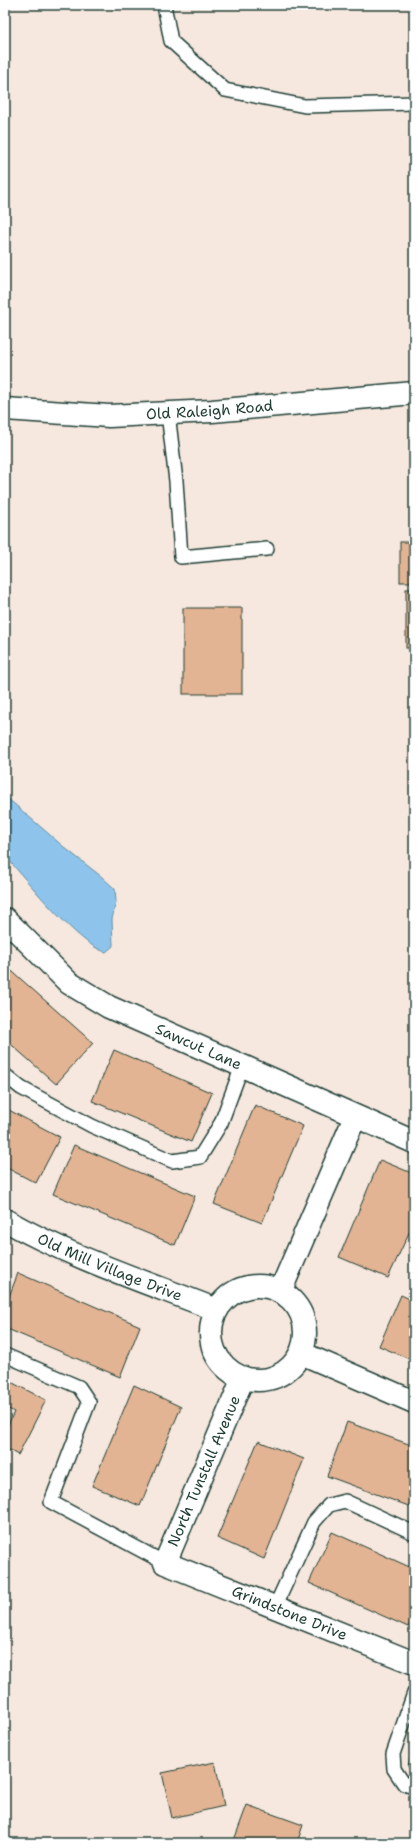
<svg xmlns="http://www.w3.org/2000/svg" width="419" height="1848" font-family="'Shantell Sans',sans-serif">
  <rect width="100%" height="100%" fill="#f6e8df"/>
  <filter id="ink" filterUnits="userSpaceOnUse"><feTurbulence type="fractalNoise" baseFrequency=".025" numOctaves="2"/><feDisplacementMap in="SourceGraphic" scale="8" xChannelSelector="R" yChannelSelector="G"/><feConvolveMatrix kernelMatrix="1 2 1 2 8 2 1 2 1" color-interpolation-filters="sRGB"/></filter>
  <g filter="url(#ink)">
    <path fill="#8ec4ec" stroke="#628ea2" d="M5 796 65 848 102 877 115 889 116 902 112 919 113 946 106 952C79 946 26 879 5 856Z"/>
    <g fill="#e2b493" stroke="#1f3d34">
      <rect x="400" y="542" width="14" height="40"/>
      <rect x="406" y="589" width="8" height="59"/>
      <rect x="183" y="608" width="59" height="86"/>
      <polygon points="5,965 93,1043 56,1084 5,1039"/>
      <polygon points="114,1050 212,1093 191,1142 92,1101"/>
      <polygon points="255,1105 303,1126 262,1223 214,1204"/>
      <polygon points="5,1108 60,1137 36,1183 5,1167"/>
      <polygon points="74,1145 195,1196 175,1245 53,1194"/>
      <polygon points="380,1160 414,1174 414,1222 388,1278 339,1257"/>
      <polygon points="18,1273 140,1326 120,1377 5,1328 5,1307"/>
      <polygon points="401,1295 414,1301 414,1361 379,1346"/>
      <polygon points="5,1379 46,1400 18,1455 5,1448 5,1431 14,1412 5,1407"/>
      <polygon points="134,1385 181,1407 140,1506 92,1486"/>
      <polygon points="347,1422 414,1446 414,1508 327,1476"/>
      <polygon points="258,1441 304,1459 264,1559 217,1538"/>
      <polygon points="332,1532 414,1569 414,1615 408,1627 309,1583"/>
      <polygon points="414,1743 414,1769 408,1767"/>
      <polygon points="215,1762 224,1806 172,1818 162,1773"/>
      <polygon points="247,1805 303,1825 297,1843 233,1843"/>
    </g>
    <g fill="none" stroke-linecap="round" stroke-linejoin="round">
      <defs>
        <g id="service">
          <polyline points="164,5 171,41 225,90 305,106 414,103"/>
          <polyline points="168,413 176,481 181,557 267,549"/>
          <polyline points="5,1075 21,1088 92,1126 172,1161 200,1157 221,1123 242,1066"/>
          <polyline points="5,1355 79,1387 89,1402 51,1502 165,1563"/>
          <polyline points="275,1607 314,1522 329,1505 345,1501 414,1533"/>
          <polyline points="414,1693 393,1754 394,1769 404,1784 414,1787"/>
        </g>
        <g id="minor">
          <path id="s1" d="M5 919 69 983 109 1007 414 1142"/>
          <path id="s2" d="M5 1220C72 1258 146 1282 217 1310"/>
          <circle cx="258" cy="1333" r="47"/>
          <polyline points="280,1292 355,1117"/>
          <polyline points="301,1353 414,1402"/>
          <path id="s3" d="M243 1378 165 1563 414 1663"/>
        </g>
        <g id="tertiary">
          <path id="s4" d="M5 409 109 416 212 411 414 393"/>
        </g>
      </defs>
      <use href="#service" stroke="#1f3d34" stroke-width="16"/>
      <use href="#minor" stroke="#1f3d34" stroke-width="25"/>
      <use href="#tertiary" stroke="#1f3d34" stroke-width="25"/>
      <use href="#service" stroke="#fff" stroke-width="13"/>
      <use href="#minor" stroke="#fff" stroke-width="22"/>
      <use href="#tertiary" stroke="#fff" stroke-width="22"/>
    </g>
  </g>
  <g text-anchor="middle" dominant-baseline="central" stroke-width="3" stroke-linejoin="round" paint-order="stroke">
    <g font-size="15" fill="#1f3d34" stroke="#fff">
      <text stroke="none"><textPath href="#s4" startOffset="205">Old Raleigh Road</textPath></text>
      <text stroke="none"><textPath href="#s1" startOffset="235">Sawcut Lane</textPath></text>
      <text stroke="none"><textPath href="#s2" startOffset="115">Old Mill Village Drive</textPath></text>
      <text transform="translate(204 1471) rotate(-67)">North Tunstall Avenue</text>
      <text stroke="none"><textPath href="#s3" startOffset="335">Grindstone Drive</textPath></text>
    </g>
  </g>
  <rect width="419" height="1848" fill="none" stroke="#fff" stroke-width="20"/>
  <rect x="10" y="10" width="399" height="1828" fill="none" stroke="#1f3d34" stroke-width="1.5" filter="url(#ink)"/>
</svg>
